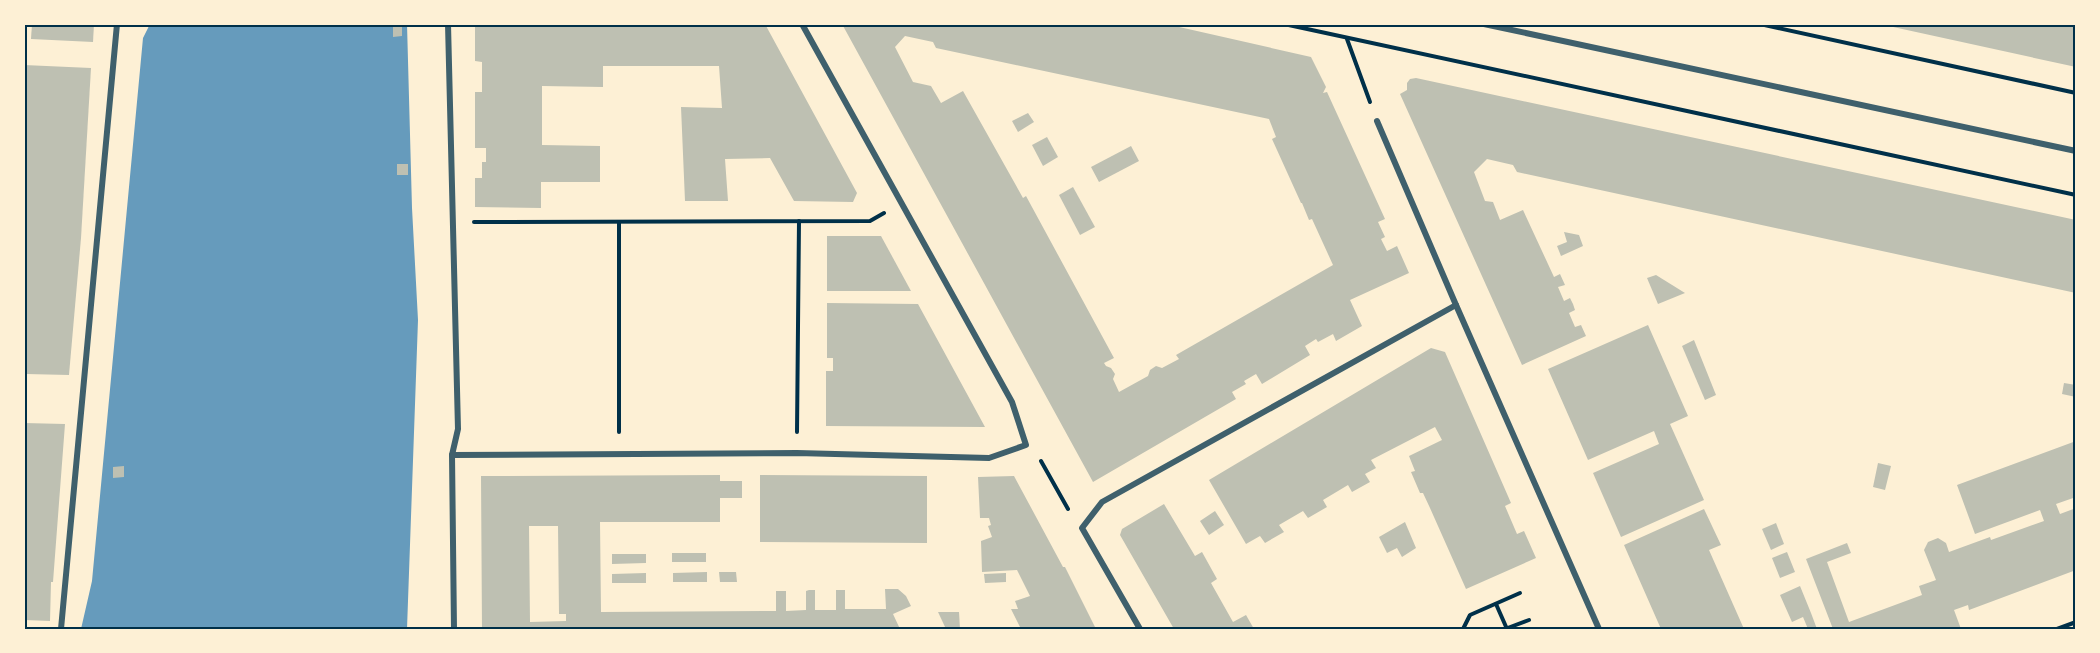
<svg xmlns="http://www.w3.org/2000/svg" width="2100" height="653" font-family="Helvetica,sans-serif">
  <rect width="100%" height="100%" fill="#fdf0d5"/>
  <polygon fill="#669bbc" points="150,24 407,24 412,208 418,320 407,629 81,629 92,581 143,38"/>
  <g fill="#bec0b2" fill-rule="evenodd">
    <polygon points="32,24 94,24 93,42 31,39"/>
    <polygon points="475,24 765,24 857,193 853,202 794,201 770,158 725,159 728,201 685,201 681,107 722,108 719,66 603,66 603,87 542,86 542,145 600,146 600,182 541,182 541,208 475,207 475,178 482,178 482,162 486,162 486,148 475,148 475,92 482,92 482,62 475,61"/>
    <path d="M842 24H1166L1311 57 1326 87 1323 93 1327 92 1385 219 1378 222 1385 237 1381 239 1387 251 1397 246 1409 273 1350 300 1362 326 1336 341 1333 334 1318 342 1316 339 1305 346 1310 355 1262 384 1256 374 1244 381 1246 384 1232 392 1236 399 1093 482ZM905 36 933 42 936 48 1269 119 1276 137 1272 139 1301 203H1302L1309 220 1312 219 1333 265 1176 355 1179 359 1162 368 1156 366 1150 370 1148 376 1119 392 1113 379 1115 374 1111 368 1106 366 1104 363 1114 358 1026 196 1023 198 963 91 941 103 931 86 913 82 895 47Z"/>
    <polygon points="1884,24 2076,24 2076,67 1884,25"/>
    <polygon points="402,25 402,36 393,37 393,26"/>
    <polygon points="24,65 91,68 81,238 69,375 26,374"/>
    <polygon points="1416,78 2076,220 2076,293 1517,172 1513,165 1487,159 1474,172 1485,201 1493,202 1500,220 1523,210 1554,277 1560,274 1565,285 1558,287 1564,301 1570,298 1573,304 1575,310 1569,313 1575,327 1581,325 1586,336 1522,365 1400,94 1407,90 1407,83 1410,79"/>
    <polygon points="1028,113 1034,122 1018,132 1012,121"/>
    <polygon points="1047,137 1058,157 1043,166 1032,145"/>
    <polygon points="1131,146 1139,161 1099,182 1091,167"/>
    <rect x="397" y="164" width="11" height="11"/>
    <polygon points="1073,187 1095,227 1080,235 1059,195"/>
    <polygon points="1564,232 1579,235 1583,246 1561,256 1557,246 1567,242"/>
    <polygon points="827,236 881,236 911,291 827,291"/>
    <polygon points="1656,275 1685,293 1658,304 1647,278"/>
    <polygon points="827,303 918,304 985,427 826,426 826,371 833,371 833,358 827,358"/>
    <polygon points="1648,325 1688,416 1670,424 1704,500 1621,537 1593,473 1659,444 1654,431 1588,460 1548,369"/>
    <polygon points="1694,340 1716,395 1705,400 1682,346"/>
    <polygon points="1431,348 1445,352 1511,503 1505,506 1517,534 1524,531 1536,558 1466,589 1430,508 1423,493 1420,493 1411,472 1415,471 1409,456 1442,440 1435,427 1371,460 1376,468 1365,474 1370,482 1352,492 1348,485 1323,500 1327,507 1308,518 1303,511 1279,525 1284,532 1265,543 1260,536 1246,544 1209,480"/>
    <polygon points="2064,383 2076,385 2076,397 2062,394"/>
    <polygon points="24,423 65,424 53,582 51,582 50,621 24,620"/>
    <polygon points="2076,441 2076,497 2056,504 2060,514 2076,508 2076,570 1969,610 1968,605 1954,610 1961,629 1833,629 1806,559 1847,543 1851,553 1827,562 1849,622 1922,595 1919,586 1936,580 1924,550 1928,542 1938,538 1946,543 1949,552 1990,537 1991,540 2044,521 2040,510 1975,534 1957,485"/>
    <polygon points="1878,463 1891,466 1885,490 1873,487"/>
    <polygon points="124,466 124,477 113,478 113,467"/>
    <path d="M720 475V481H742V498H720V522H600L601 612 776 611V591H786V611L806 610V591L809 590H815V610H836V590H845V609H886L885 589H898L906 596 911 606 893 614 900 629H482L481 476ZM529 526H558L559 614H566V621L530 622Z"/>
    <polygon points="760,475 927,476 927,543 760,542"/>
    <polygon points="1014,476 1063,567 1065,567 1096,629 1021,629 1011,609 1018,609 1015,601 1030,596 1017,570 982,572 981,541 992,537 988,526 991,525 989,518 980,518 978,477"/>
    <polygon points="1164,504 1195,556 1202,552 1217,579 1211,583 1233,622 1246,615 1254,629 1174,629 1120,535 1122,529"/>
    <polygon points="1704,509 1721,545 1709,550 1744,629 1661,629 1624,545"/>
    <polygon points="1215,511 1224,525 1209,535 1200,521"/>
    <polygon points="1405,522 1416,548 1402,557 1397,548 1387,553 1379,537"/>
    <polygon points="1776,523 1784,544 1771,550 1762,529"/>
    <polygon points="1787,552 1795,572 1780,578 1772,558"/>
    <rect x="672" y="553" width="34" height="9"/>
    <polygon points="612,554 646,554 646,563 612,564"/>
    <polygon points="707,572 707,582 673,582 673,573"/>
    <polygon points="719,572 736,572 737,582 720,582"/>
    <polygon points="646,573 646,583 612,583 612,574"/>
    <polygon points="1006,573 1006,582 985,583 984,574"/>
    <polygon points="1800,586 1811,613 1817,629 1808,629 1803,617 1792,622 1780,595"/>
    <polygon points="938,612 959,612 960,629 946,629"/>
  </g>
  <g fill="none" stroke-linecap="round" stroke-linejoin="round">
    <g stroke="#003049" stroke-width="4">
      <polyline points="1284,24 2076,195"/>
      <polyline points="1760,24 2076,93"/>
      <polyline points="1347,39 1370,102"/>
      <polyline points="474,222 870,221 884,213"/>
      <polyline points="619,223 619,432"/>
      <polyline points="797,432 799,221"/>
      <polyline points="1041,461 1068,509"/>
      <polyline points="1496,604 1507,629"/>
      <polyline points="1463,629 1470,615 1520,593"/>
      <polyline points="1505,629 1529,620"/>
      <polyline points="2057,629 2076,622"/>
    </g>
    <g stroke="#3f606c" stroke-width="6">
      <polyline points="448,24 458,429 452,455 454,629"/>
      <polyline points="1484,24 2076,151"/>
      <polyline points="1377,121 1456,305 1599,629"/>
      <polyline points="452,455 797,453 989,458 1026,445 1012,402 802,24"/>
      <polyline points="61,629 117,24"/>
      <polyline points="1140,629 1082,528 1102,502 1456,305"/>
    </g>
  </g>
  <rect width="2100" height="653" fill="none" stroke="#fdf0d5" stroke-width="51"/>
  <rect x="26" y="26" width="2048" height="602" fill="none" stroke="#003049" stroke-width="2"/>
</svg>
